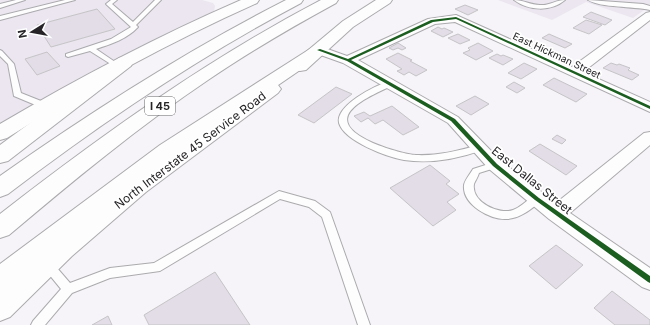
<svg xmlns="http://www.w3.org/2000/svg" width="650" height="325" font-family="Inter,sans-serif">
  <rect width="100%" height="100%" fill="#f6f4f8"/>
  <g fill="#ebe6f0">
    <polygon points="0,0 202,0 213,3 215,6 214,11 126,54 0,127"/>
    <polygon points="498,0 650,0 650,6 633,18 586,2 552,20"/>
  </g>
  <g fill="#e2dde6" stroke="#c6c4c7">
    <polygon points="465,5 478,10 468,15 455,9"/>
    <polygon points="97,9 115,29 51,47 37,25"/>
    <polygon points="591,12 612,20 605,25 583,17"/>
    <polygon points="586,20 602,25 589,34 573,28"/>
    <polygon points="438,27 442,29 444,28 453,32 443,37 431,31"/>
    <polygon points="458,34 470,40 460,44 448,38"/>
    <polygon points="549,34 572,44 565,48 542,38"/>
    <polygon points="398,43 406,48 402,50 398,48 393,50 389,48"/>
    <polygon points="478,43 493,51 476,60 463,53 470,50 468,48"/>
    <polygon points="47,52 60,66 37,75 25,59"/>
    <polygon points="398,53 412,60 410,61 427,70 416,76 409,72 404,75 397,71 402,69 386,59"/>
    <polygon points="497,54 501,56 503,55 513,59 503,65 489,58"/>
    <polygon points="524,63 537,69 521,79 508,73"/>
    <polygon points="611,63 617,65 619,64 630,68 628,70 639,75 632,80 603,68"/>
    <polygon points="554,78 587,94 576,102 543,85"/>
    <polygon points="514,82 525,88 517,93 506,87"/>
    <polygon points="336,87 352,94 314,123 298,115"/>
    <polygon points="475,96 489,104 471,115 456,106"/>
    <polygon points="392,106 419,127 403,135 383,120 375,124 368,118 361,122 354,116 364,112 370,116"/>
    <polygon points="557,135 566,140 562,144 552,139"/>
    <polygon points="540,144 577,166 566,175 529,151"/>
    <polygon points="430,165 450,181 446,184 459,194 447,202 456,210 433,226 390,188"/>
    <polygon points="556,245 583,265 556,289 529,266"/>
    <polygon points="215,272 250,325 149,325 144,315"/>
    <polygon points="612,291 650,320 650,325 615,325 594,308"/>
    <polygon points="108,316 112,325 92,325"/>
  </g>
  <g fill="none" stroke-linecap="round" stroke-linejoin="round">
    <defs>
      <g id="service">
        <polygon points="16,0 25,0 0,8 0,4"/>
        <polygon points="65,0 75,0 0,20 0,16"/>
        <path d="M111 0H117L112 4 133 22 155 0H161L136 25 138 27C127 39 111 44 96 49L121 66V68H117L90 51 68 57 66 56V54L111 39 131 27 107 5 106 4Z"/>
        <path d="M514 0C523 0 531 5 540 5 549 6 556 0 565 0 551 12 529 11 514 0Z"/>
        <path d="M588 0 643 4 650 6V10C633 6 601 8 588 0Z"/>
        <polygon points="0,50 2,51 14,64 21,93 51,105 52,107 51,109 45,109 14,96 8,64 0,56"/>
        <path d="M388 82H391V86C379 92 354 102 348 115 339 137 401 154 416 155 438 156 457 151 479 145L482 146 483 148 482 150C457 159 431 164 404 160 387 157 344 141 339 123 335 106 375 85 388 82Z"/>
        <path d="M495 162 498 163 500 165 498 167 479 173C478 177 475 181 474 184 471 202 499 215 513 210 522 207 528 198 537 195L540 196 542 199 540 202C531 209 521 218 507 219 491 220 462 205 464 185 465 180 470 174 473 169Z"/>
        <polygon points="279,191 315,201 330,212 370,325 358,325 322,217 309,207 280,199 160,271 110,278 72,293 45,325 31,325 33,321 61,289 43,267 41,264 43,261 47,259 51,261 70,283 110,268 154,263"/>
      </g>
      <polygon id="minor" points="650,12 650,20 583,72 650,102 650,112 455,22 435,24 358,60 458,117 501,161 556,203 644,133 650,132 650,145 570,213 650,268 650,290 642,287 549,219 489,169 448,123 343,63 315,53 313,50 315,47 319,46 347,56 428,19 456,15 572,67 646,13"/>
      <g id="secondary">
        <path d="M241 0H259L257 3C170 42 87 87 7 138L0 140V124C78 78 158 36 241 0Z"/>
        <polygon points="376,0 392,0 390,3 353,27 306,70 300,71 294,70 292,66 294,62 343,21"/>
        <polygon points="272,84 278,85 281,89 278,93 146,192 72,256 10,317 0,321 0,288 54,240 130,180 266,85"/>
      </g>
      <g id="motorway">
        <path d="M286 0H303L301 3C197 58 101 123 8 194L0 197V176C92 111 186 51 286 0Z"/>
        <path d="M321 0H338L336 3C292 27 249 52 208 80 138 127 73 181 9 235L0 238V214C102 135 206 60 321 0Z"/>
        <polygon points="319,45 325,47 327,50 325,53 176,155 10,289 0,293 0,264 160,145 313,47"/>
        <polygon points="125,57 131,58 133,62 131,66 8,161 0,163 0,145 119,58"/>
      </g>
    </defs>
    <use href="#service" stroke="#abaaad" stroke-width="2"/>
    <use href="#minor" stroke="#abaaad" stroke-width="2"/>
    <use href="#secondary" stroke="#abaaad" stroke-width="2"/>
    <use href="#motorway" stroke="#abaaad" stroke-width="2"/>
    <use href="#service" fill="#fefdfe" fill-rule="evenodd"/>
    <use href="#minor" fill="#fefdfe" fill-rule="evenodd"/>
    <use href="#secondary" fill="#fefdfe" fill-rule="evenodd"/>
    <use href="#motorway" fill="#fefdfe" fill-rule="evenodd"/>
    <defs>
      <polygon id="cycleway" points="456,17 650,106 650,109 456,19 433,22 351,60 455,119 497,164 539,198 650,276 650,283 648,282 535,200 493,166 451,121 347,61 317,50 320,49 348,59 431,20"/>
    </defs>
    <use href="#cycleway" stroke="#fff" stroke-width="3"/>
    <use href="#cycleway" fill="#1b5e20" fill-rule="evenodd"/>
  </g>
  <g text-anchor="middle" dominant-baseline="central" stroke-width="3.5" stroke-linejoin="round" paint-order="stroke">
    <g font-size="10" fill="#262427" stroke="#fff">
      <text transform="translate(557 55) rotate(25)">East Hickman Street</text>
    </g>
    <rect fill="#fff" stroke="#676668" stroke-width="1" x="145" y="97" width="30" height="18" rx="3"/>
    <g font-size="11" font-weight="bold" fill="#262427">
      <text x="160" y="106">I 45</text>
    </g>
    <g font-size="12" fill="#262427" stroke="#fff">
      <text transform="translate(190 150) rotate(-37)">North Interstate 45 Service Road</text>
      <text transform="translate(532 180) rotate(39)">East Dallas Street</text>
    </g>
  </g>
  <g transform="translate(32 32) rotate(259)" stroke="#ffffff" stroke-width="3" paint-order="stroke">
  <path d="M0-3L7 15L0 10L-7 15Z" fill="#262427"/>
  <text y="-6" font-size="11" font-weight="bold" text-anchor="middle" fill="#262427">N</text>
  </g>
</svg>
